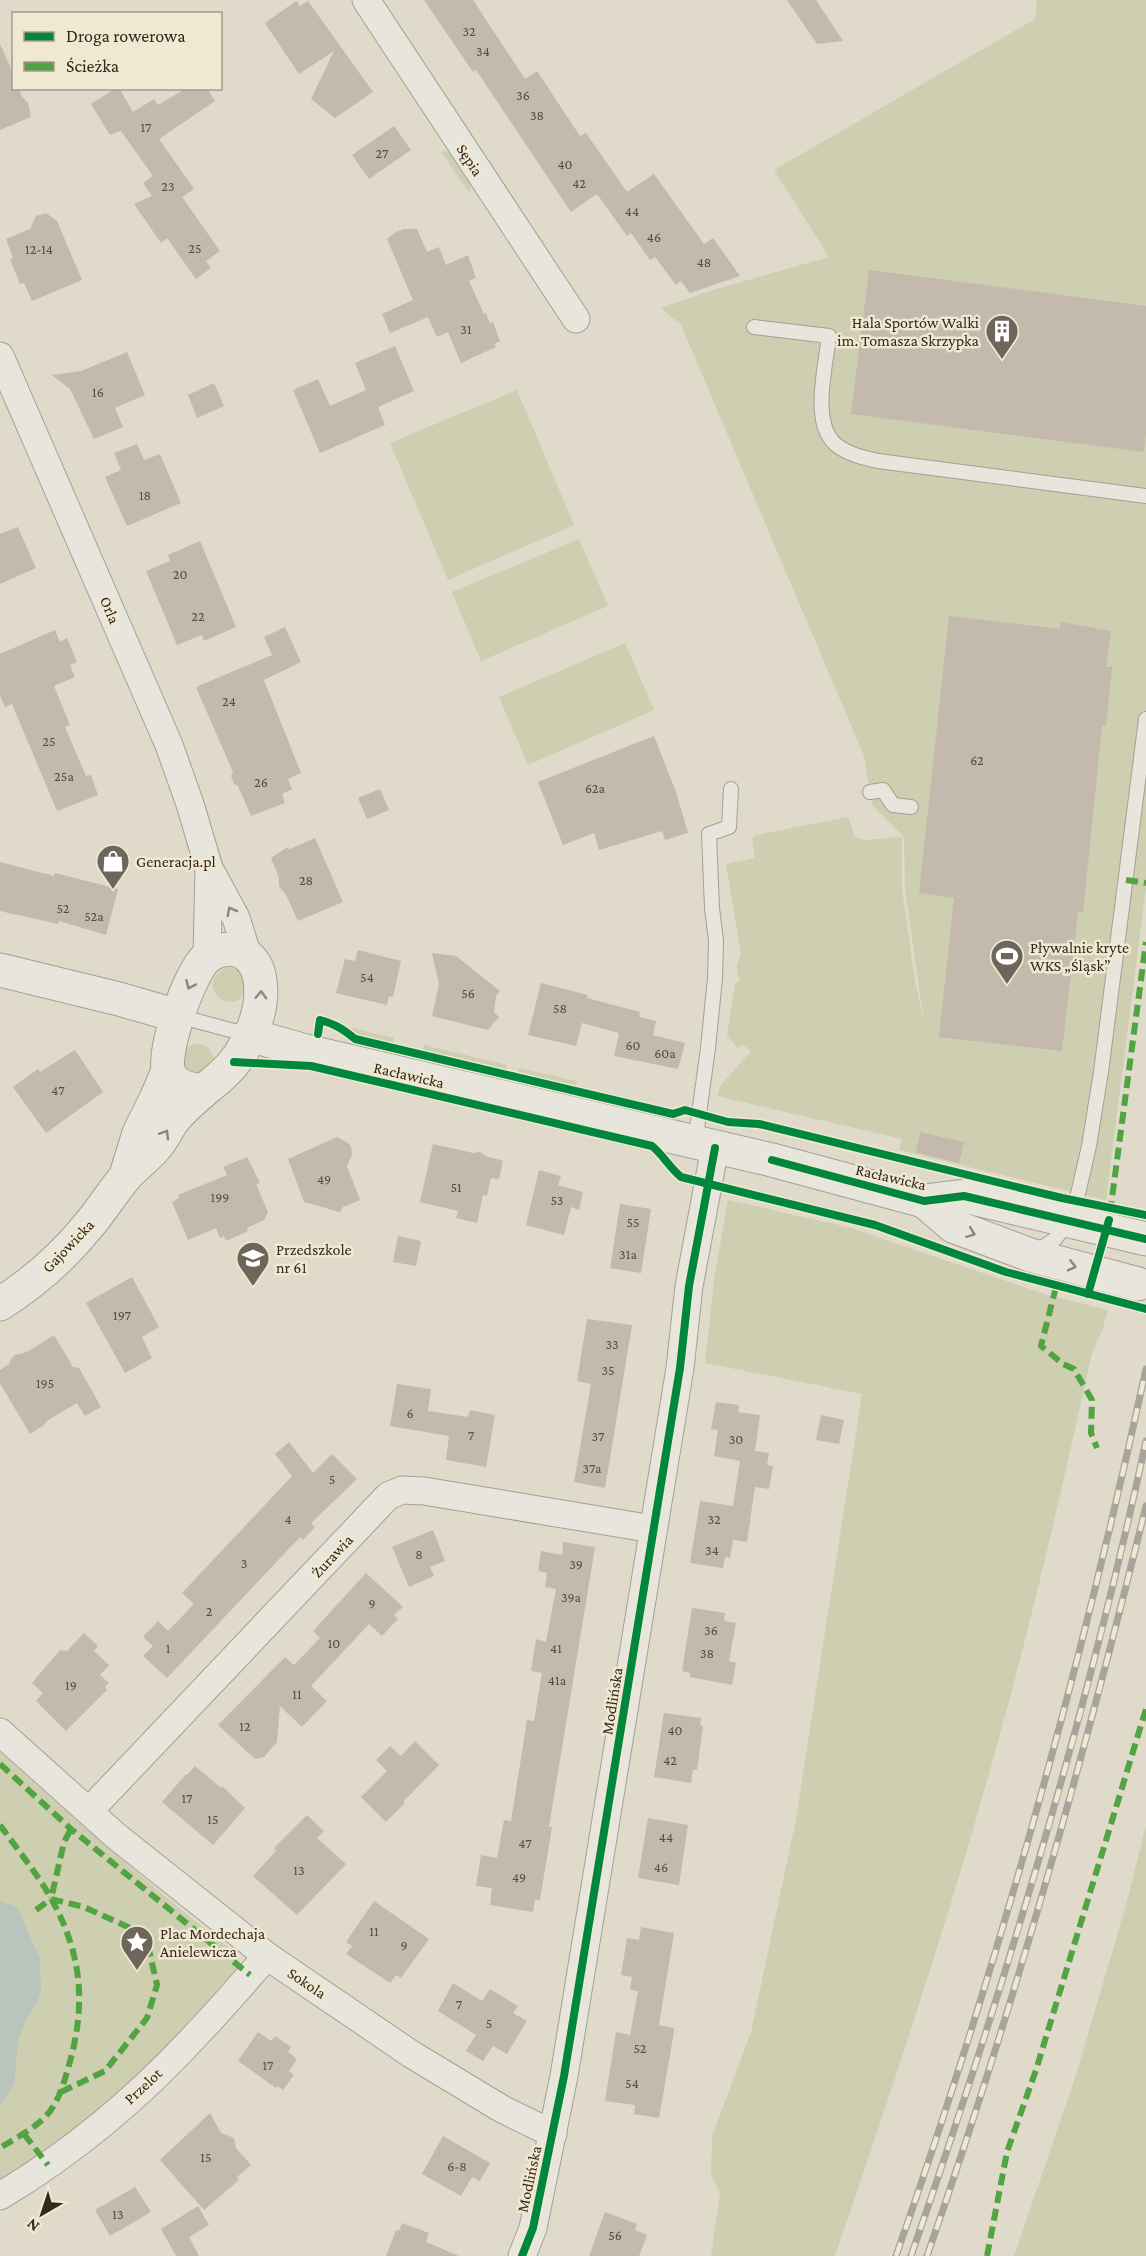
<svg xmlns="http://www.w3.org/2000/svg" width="1146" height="2256" font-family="'Crimson Pro',serif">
  <rect width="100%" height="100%" fill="#e0dacb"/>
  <g fill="#ceceb0">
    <polygon points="1037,0 1146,0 1146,887 1106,1200 899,1150 902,1139 717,1096 720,1086 751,1051 743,1045 738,1048 727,1036 735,983 739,982 737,965 741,954 726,864 755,858 752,839 756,835 848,817 855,837 864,840 902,837 902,888 915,982 924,1022 905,889 904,837 872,805 864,756 681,325 661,308 713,290 829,257 774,170 1035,19"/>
    <polygon points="451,150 471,181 470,194 441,152"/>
    <polygon points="517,390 574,525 448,580 390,443"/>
    <polygon points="579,539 608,606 481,661 452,592"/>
    <polygon points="625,643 654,710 528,765 499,697"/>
    <circle cx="230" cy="985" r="17"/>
    <polygon points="352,1028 394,1038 393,1043 355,1034 352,1033"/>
    <path d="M200 1044C210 1047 213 1053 215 1064L196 1080 179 1062C184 1051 186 1044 200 1044Z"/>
    <polygon points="424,1045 507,1065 506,1070 423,1050"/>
    <polygon points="519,1068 577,1081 576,1087 518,1073"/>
    <path d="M728 1200 848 1227 1047 1295 1108 1310 1102 1331 1092 1353C1064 1480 1035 1608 1000 1734 952 1910 894 2084 835 2256H711L720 2192 711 2175 712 2136 751 2032 796 1819 862 1394 705 1363 714 1280Z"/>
    <path d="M0 1752C77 1822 155 1890 237 1954L239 1964 237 1973 171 2047 121 2091 36 2159 0 2183Z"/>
    <polygon points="1146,1825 1146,2256 1014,2256 1076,2075 1126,1905"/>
  </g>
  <polygon fill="#b7c5bc" points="0,1901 17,1907 40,1959 41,1994 23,2026 18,2042 14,2084 0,2105"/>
  <g fill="#c3b9ac">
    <polygon points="424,0 473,0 525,79 537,71 580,136 586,133 627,192 654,174 704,244 713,238 740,276 690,293 681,281 676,285 655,257 650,260 631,233 627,236 597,194 571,212 476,70 473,72"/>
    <polygon points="787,0 816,0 843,41 817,44"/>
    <polygon points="296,1 300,6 308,1 373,92 335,118 311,99 334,51 299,74 265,23"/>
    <polygon points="0,44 14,75 14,88 19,88 22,97 28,103 31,117 0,130"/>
    <polygon points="116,88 119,88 133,112 154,99 158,105 187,88 207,88 215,101 159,139 194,189 182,197 220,251 206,261 211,268 196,279 167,238 161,243 134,204 152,196 143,183 153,176 121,131 110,135 91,104"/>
    <polygon points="394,126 411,150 369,179 352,155"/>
    <polygon points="46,213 57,221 82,280 32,301 24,283 20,284 10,259 13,258 6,239 30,229 36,216"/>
    <polygon points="404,229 417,229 427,252 439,247 446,265 468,255 476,278 469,281 484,314 486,313 490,323 493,322 500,341 494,344 496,347 461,363 448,332 437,337 428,317 390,333 382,314 413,300 387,239 396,232"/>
    <polygon points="869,270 1146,306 1146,434 1144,452 851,414"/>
    <polygon points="395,346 414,391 378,407 385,425 320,453 293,390 318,379 330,406 366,390 355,363"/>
    <polygon points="127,352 145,395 115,408 123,427 94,439 70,389 52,375 81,371"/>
    <polygon points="214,383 224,406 197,418 188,395"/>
    <polygon points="137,444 144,460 160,454 181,503 127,526 105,477 121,470 114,453"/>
    <polygon points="18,527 36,568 0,584 0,534"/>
    <polygon points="200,541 236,627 204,641 202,635 177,645 146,571 170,561 168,555"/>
    <polygon points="949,616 1060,629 1061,622 1111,631 1106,667 1112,667 1106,726 1102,726 1083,913 1078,912 1062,1051 939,1037 954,898 919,893"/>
    <polygon points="285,627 301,662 264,680 301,773 288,779 292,789 282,794 285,803 251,816 238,786 234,784 231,776 233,772 196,687 272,655 264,637"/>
    <polygon points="55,630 60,642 67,638 77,662 70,665 75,677 54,686 70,725 65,727 86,776 91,775 98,795 57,811 12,704 5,707 0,696 0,654"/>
    <polygon points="654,736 676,792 688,833 665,840 662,831 599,850 594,833 563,845 538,782"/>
    <polygon points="380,789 389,810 367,819 358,798"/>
    <polygon points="315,838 343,902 298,921 286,895 279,886 279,877 271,858 286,848 290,849"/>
    <polygon points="0,862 54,876 55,873 118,889 106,935 59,921 58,924 0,911"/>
    <polygon points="358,950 401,961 393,997 389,996 387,1005 336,993 345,959 355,961"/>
    <polygon points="432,953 456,956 500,991 496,996 494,1012 499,1017 488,1030 432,1016 439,984"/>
    <polygon points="541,983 588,995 587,998 640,1012 639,1017 656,1021 653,1035 685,1043 678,1069 614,1056 619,1033 582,1023 576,1046 528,1035"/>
    <polygon points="75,1050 103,1092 46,1133 13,1087 38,1069 40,1072"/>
    <polygon points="920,1132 964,1142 959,1163 916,1152"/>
    <polygon points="337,1137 348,1143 351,1147 352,1155 347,1166 360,1200 343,1207 340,1212 304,1202 288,1159"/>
    <polygon points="433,1144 473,1153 480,1152 486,1156 503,1161 499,1179 491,1178 487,1196 483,1195 477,1223 456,1218 458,1211 420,1202"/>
    <polygon points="247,1157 260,1183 256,1184 268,1212 264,1220 247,1228 248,1231 226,1241 224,1236 220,1238 216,1228 188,1240 172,1202 179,1198 178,1195 227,1175 223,1167"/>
    <polygon points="539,1170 561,1176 558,1185 583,1192 579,1210 571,1207 564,1235 526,1225"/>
    <polygon points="620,1204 651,1209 641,1273 610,1268"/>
    <polygon points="398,1236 421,1241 416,1266 393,1262"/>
    <polygon points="132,1277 159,1327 142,1337 152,1358 125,1373 86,1303"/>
    <polygon points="587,1319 632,1325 605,1488 574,1482 591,1384 577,1381"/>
    <polygon points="54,1335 73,1367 79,1368 101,1407 85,1416 77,1403 48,1420 44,1425 30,1434 0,1383 0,1370 9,1364 11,1359 15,1355 27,1352"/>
    <polygon points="397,1384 431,1389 428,1411 468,1417 470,1410 495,1415 486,1467 446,1460 449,1436 390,1426"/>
    <polygon points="716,1402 739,1405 738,1412 760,1415 755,1451 769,1453 767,1465 773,1466 769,1489 755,1487 747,1542 733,1540 730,1558 725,1557 723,1568 690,1563 700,1501 733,1506 740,1461 714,1456 718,1430 711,1429"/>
    <polygon points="821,1415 844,1420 839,1444 816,1440"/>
    <polygon points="289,1442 313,1473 332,1454 357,1479 311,1523 315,1527 303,1540 300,1537 167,1678 143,1656 153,1646 143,1637 158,1621 168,1631 194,1604 182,1593 292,1476 275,1454"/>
    <polygon points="433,1530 445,1561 430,1567 434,1576 409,1587 392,1547"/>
    <polygon points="563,1542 595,1547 549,1827 552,1827 540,1900 535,1900 533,1912 490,1905 492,1888 476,1886 481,1855 497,1858 504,1820 511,1821 527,1720 534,1721 542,1673 531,1671 536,1639 546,1642 556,1589 545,1587 547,1573 538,1571 541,1551 562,1555"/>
    <polygon points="366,1573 403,1607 394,1615 398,1619 382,1636 369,1624 311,1686 327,1701 302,1727 280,1706 277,1742 264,1757 255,1759 218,1725 285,1657 294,1665 320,1638 313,1631"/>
    <polygon points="692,1608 725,1613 724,1621 736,1623 729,1661 736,1663 732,1685 690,1677 690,1673 682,1671"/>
    <polygon points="84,1633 98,1646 94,1651 109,1665 100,1675 109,1683 105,1687 107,1690 66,1731 36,1701 43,1693 32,1683 60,1650 67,1651"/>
    <polygon points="664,1713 701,1718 700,1725 703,1726 697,1770 693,1770 691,1783 654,1777"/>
    <polygon points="415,1741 439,1765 403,1802 405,1803 386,1822 361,1797 387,1771 376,1760 390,1746 401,1756"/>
    <polygon points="195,1766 221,1788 222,1786 245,1808 213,1845 162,1802 186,1774 187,1775"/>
    <polygon points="307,1815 324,1831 317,1838 346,1864 297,1915 253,1876 276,1851 274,1848"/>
    <polygon points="648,1818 688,1825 679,1885 638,1878"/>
    <polygon points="374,1901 429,1939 401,1978 396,1975 390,1983 346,1954 352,1946 346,1942"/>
    <polygon points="641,1927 674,1933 659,2025 674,2028 674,2032 659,2118 634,2114 635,2105 605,2101 616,2032 630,2035 638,1991 630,1990 632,1977 621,1975 627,1938 639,1940"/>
    <polygon points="453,1983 482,2001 490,1989 518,2006 513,2013 527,2021 507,2054 493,2046 483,2061 466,2051 476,2035 438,2011"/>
    <polygon points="258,2032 271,2041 275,2036 291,2047 288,2052 297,2059 289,2071 294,2075 283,2090 278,2086 276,2088 238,2061"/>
    <polygon points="210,2113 221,2133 234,2138 236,2148 251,2165 237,2177 239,2180 204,2210 160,2160"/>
    <polygon points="443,2136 490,2163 480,2181 472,2177 461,2196 422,2174"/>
    <polygon points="135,2187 151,2212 110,2236 95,2210"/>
    <polygon points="198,2206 209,2225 189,2237 199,2256 176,2256 161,2229"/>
    <polygon points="605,2212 637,2224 635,2230 647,2235 639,2256 589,2256"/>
    <polygon points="402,2223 429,2233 426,2242 459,2256 386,2256 396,2230 399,2231"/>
  </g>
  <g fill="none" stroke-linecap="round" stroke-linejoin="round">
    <defs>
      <g id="service">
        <path d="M754 327 829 336C826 366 809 427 839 447 851 455 864 458 878 461L1146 496"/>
        <polyline points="870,792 883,790 893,805 911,807"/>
        <polyline points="178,1016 249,1035"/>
        <polyline points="695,1143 708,1048 715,978 716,941 712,908 709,834 729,827 731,789"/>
        <polyline points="1035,1253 1055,1239 1069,1221 1078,1194 1089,1146 1101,1072 1146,719"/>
      </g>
      <g id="minor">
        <polyline points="366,0 576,319"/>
        <polyline points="0,356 169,745 190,804 209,868 236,918 248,956"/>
        <polyline points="207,957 209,869"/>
        <polyline points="0,1732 116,1836 267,1956 411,2054 502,2109 553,2134"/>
        <polyline points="89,1811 388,1496 402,1490 424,1491 653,1529"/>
        <path d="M0 2196C72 2153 140 2096 197 2034 221 2009 244 1982 267 1956"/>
        <polyline points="522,2256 533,2228 564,2076 680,1368 689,1286 715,1148"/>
      </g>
      <g id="tertiary">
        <polyline points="0,970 119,999 178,1016"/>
        <polyline points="249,1035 306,1051 772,1160 924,1201 964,1196 1146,1239"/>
        <polyline points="127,1172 139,1133 156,1099 168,1071"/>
        <polyline points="924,1201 953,1226 1030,1255 1138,1284"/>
        <path d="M0 1304C33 1283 63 1257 88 1226 102 1210 113 1191 127 1175 137 1164 150 1155 159 1143 165 1135 169 1125 176 1117 190 1101 205 1090 220 1077 247 1054 267 1009 259 975 257 964 247 952 236 950 226 948 214 951 206 958 190 973 161 1052 169 1073 175 1086 190 1090 203 1090"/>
      </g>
    </defs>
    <use href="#service" stroke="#a59f95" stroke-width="16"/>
    <use href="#minor" stroke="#a59f95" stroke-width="29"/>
    <use href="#tertiary" stroke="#a59f95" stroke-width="35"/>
    <use href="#service" stroke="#e8e5dc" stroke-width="14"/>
    <use href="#minor" stroke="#e8e5dc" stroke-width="27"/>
    <use href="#tertiary" stroke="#e8e5dc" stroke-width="33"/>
    <defs>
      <g id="rail">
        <path d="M896 2256C998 1966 1081 1669 1146 1369"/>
        <path d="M911 2256C1004 1989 1087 1717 1146 1441"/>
        <path d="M927 2256C1013 2010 1084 1759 1146 1506"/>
      </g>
    </defs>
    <use href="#rail" stroke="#a8a49c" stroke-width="7"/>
    <use href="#rail" stroke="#f1e8d2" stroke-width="4.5" stroke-dasharray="14" stroke-linecap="butt"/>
    <g stroke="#52a341" stroke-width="6" stroke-dasharray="12 6" stroke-linecap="butt">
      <polyline points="1126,880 1146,883"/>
      <polyline points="1110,1213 1146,942"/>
      <polyline points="1056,1287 1041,1346 1063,1364 1074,1369 1092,1400 1091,1433 1097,1448"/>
      <polyline points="0,1764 71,1829 250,1975"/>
      <path d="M0 1825C17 1849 37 1873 52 1900 84 1959 86 2009 67 2072 62 2089 56 2108 42 2120 30 2131 14 2139 0 2148"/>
      <polyline points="36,1910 51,1899"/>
      <polyline points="61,2092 105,2071 147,2018 157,1985 149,1950 128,1927 84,1907 51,1899 64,1842 71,1829"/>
      <polyline points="24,2134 48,2165"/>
      <polyline points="987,2256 1007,2152 1036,2070 1146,1709"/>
    </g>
    <defs>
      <g id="cycleway">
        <path d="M318 1034 320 1020C335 1024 343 1029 355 1039L673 1114 685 1110 728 1122 759 1124 1062 1198 1146 1215"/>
        <path d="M234 1062 311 1066 652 1146C663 1155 670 1168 681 1177L875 1225 1006 1272 1146 1309"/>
        <polyline points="772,1160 924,1201 964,1196 1146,1239"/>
        <polyline points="1088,1294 1109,1220"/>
        <polyline points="522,2256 533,2228 564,2076 680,1368 689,1286 715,1148"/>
      </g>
    </defs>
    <use href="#cycleway" stroke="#f1e8d2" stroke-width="11"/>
    <use href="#cycleway" stroke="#00873e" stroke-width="8"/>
  </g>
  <defs><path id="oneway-chevron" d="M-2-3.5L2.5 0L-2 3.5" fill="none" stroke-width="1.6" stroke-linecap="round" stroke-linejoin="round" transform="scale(1.5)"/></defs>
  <g stroke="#8d867d">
    <use href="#oneway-chevron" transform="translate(231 911) rotate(-118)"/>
    <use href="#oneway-chevron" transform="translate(190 985) rotate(114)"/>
    <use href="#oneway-chevron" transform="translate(261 995) rotate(-88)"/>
    <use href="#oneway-chevron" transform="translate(165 1134) rotate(-59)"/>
    <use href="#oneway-chevron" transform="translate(971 1233) rotate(21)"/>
    <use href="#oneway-chevron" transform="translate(1072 1266) rotate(14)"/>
  </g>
  <defs>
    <symbol id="building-pin" viewBox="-11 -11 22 30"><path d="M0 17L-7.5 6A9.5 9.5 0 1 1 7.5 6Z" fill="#6f665b" stroke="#f1e8d2"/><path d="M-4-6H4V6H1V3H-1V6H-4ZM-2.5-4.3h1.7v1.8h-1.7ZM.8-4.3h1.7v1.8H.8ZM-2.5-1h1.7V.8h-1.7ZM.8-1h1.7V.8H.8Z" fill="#fff"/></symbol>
    <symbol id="shop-pin" viewBox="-11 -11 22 30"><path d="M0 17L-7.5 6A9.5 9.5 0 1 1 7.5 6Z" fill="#6f665b" stroke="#f1e8d2"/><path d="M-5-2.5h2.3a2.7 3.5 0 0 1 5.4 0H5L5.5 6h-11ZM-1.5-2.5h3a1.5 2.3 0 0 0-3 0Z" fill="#fff"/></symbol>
    <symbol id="stadium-pin" viewBox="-11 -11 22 30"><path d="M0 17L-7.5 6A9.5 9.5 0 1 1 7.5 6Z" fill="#6f665b" stroke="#f1e8d2"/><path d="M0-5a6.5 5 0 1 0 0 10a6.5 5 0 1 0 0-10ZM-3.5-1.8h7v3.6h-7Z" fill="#fff"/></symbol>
    <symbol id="school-pin" viewBox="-11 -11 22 30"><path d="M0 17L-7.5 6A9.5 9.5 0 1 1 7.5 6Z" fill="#6f665b" stroke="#f1e8d2"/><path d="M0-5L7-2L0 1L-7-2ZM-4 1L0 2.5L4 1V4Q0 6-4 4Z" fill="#fff"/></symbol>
    <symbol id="sight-pin" viewBox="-11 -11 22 30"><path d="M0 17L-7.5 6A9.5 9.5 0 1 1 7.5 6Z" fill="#6f665b" stroke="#f1e8d2"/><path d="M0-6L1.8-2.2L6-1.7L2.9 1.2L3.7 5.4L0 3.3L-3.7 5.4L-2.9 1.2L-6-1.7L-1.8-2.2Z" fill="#fff"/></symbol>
  </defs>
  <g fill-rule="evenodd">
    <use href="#building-pin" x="983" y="312" width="38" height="52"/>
    <use href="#shop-pin" x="94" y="842" width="38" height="52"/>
    <use href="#stadium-pin" x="988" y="937" width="38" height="52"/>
    <use href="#school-pin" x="234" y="1239" width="38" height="52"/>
    <use href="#sight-pin" x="118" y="1923" width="38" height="52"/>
  </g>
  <g text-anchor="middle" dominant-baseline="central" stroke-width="5" stroke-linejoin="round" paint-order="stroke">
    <g font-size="14" fill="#564c42">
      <text x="469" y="31">32</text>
      <text x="483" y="51">34</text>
      <text x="523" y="95">36</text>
      <text x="537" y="115">38</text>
      <text x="146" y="127">17</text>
      <text x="382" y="153">27</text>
      <text x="565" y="164">40</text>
      <text x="579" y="183">42</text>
      <text x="168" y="186">23</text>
      <text x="632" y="211">44</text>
      <text x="654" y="237">46</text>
      <text x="195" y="248">25</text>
      <text x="39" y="249">12-14</text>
      <text x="704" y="262">48</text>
      <text x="466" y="329">31</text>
      <text x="98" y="392">16</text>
      <text x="145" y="495">18</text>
      <text x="180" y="574">20</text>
      <text x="198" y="616">22</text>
      <text x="229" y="701">24</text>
      <text x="49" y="741">25</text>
      <text x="977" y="760">62</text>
      <text x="64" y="776">25a</text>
      <text x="261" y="782">26</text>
      <text x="595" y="788">62a</text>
      <text x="306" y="880">28</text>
      <text x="63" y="908">52</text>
      <text x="94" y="916">52a</text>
      <text x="367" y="977">54</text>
      <text x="468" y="993">56</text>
      <text x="560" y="1008">58</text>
      <text x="633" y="1045">60</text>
      <text x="665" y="1053">60a</text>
      <text x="58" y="1090">47</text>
      <text x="324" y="1179">49</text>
      <text x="456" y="1187">51</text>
      <text x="220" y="1197">199</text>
      <text x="557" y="1200">53</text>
      <text x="633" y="1222">55</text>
      <text x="628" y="1254">31a</text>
      <text x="122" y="1315">197</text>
      <text x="612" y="1344">33</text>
      <text x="608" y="1370">35</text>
      <text x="45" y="1383">195</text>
      <text x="410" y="1413">6</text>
      <text x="471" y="1435">7</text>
      <text x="598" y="1436">37</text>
      <text x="736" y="1439">30</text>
      <text x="592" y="1468">37a</text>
      <text x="332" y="1479">5</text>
      <text x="288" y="1519">4</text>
      <text x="714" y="1519">32</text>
      <text x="712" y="1550">34</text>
      <text x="419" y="1554">8</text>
      <text x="244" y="1563">3</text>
      <text x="576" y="1564">39</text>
      <text x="571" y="1597">39a</text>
      <text x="372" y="1603">9</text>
      <text x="209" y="1611">2</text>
      <text x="711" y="1630">36</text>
      <text x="334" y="1643">10</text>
      <text x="168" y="1648">1</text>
      <text x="556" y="1648">41</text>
      <text x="707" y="1653">38</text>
      <text x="557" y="1680">41a</text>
      <text x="71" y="1685">19</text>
      <text x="297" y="1694">11</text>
      <text x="245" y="1726">12</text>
      <text x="675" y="1730">40</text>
      <text x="670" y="1760">42</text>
      <text x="187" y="1798">17</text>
      <text x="213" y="1819">15</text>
      <text x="666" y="1837">44</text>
      <text x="525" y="1843">47</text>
      <text x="661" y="1867">46</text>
      <text x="299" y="1870">13</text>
      <text x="519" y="1877">49</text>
      <text x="374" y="1931">11</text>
      <text x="404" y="1945">9</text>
      <text x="459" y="2004">7</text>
      <text x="489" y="2023">5</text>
      <text x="640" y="2048">52</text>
      <text x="268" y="2065">17</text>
      <text x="632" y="2083">54</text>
      <text x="206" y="2157">15</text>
      <text x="457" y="2166">6-8</text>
      <text x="118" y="2214">13</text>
      <text x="615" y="2235">56</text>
    </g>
    <g font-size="16" fill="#32281e" stroke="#f1e8d2">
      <text transform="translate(470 160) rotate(57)">Sępia</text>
      <text transform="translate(110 610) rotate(67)">Orla</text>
      <text transform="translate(409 1075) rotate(13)">Racławicka</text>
      <text transform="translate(891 1177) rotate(13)">Racławicka</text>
      <text transform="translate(68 1246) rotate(-46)">Gajowicka</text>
      <text transform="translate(332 1556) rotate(-47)">Żurawia</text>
      <text transform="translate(612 1701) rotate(-81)">Modlińska</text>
      <text transform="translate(307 1983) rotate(34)">Sokola</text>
      <text transform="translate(143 2086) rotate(-43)">Przelot</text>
      <text transform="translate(529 2179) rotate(-78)">Modlińska</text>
    </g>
    <g font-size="16" fill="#32281e" stroke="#f1e8d2" text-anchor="start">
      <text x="979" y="322" text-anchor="end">Hala Sportów Walki<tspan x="979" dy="18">im. Tomasza Skrzypka</tspan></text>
      <text x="136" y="861">Generacja.pl</text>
      <text x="1030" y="947">Pływalnie kryte<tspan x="1030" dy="18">WKS „Śląsk”</tspan></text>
      <text x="276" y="1249">Przedszkole<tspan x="276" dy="18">nr 61</tspan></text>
      <text x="160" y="1933">Plac Mordechaja<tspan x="160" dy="18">Anielewicza</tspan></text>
    </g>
  </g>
  <rect x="12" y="12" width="210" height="78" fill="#f1e8d2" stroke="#a59b8a" stroke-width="1.5"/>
  <rect x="24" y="32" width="30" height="9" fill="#00873e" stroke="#a59b8a" stroke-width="1.5"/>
  <text x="66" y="42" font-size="18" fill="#32281e">Droga rowerowa</text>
  <rect x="24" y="62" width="30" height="9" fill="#52a341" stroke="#a59b8a" stroke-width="1.5"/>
  <text x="66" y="72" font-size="18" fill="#32281e">Ścieżka</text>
  <g transform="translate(42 2214) rotate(219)" stroke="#f1e8d2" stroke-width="4.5" paint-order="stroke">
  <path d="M0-4.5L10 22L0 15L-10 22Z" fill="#32281e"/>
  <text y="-9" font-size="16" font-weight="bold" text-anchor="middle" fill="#32281e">N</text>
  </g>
</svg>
